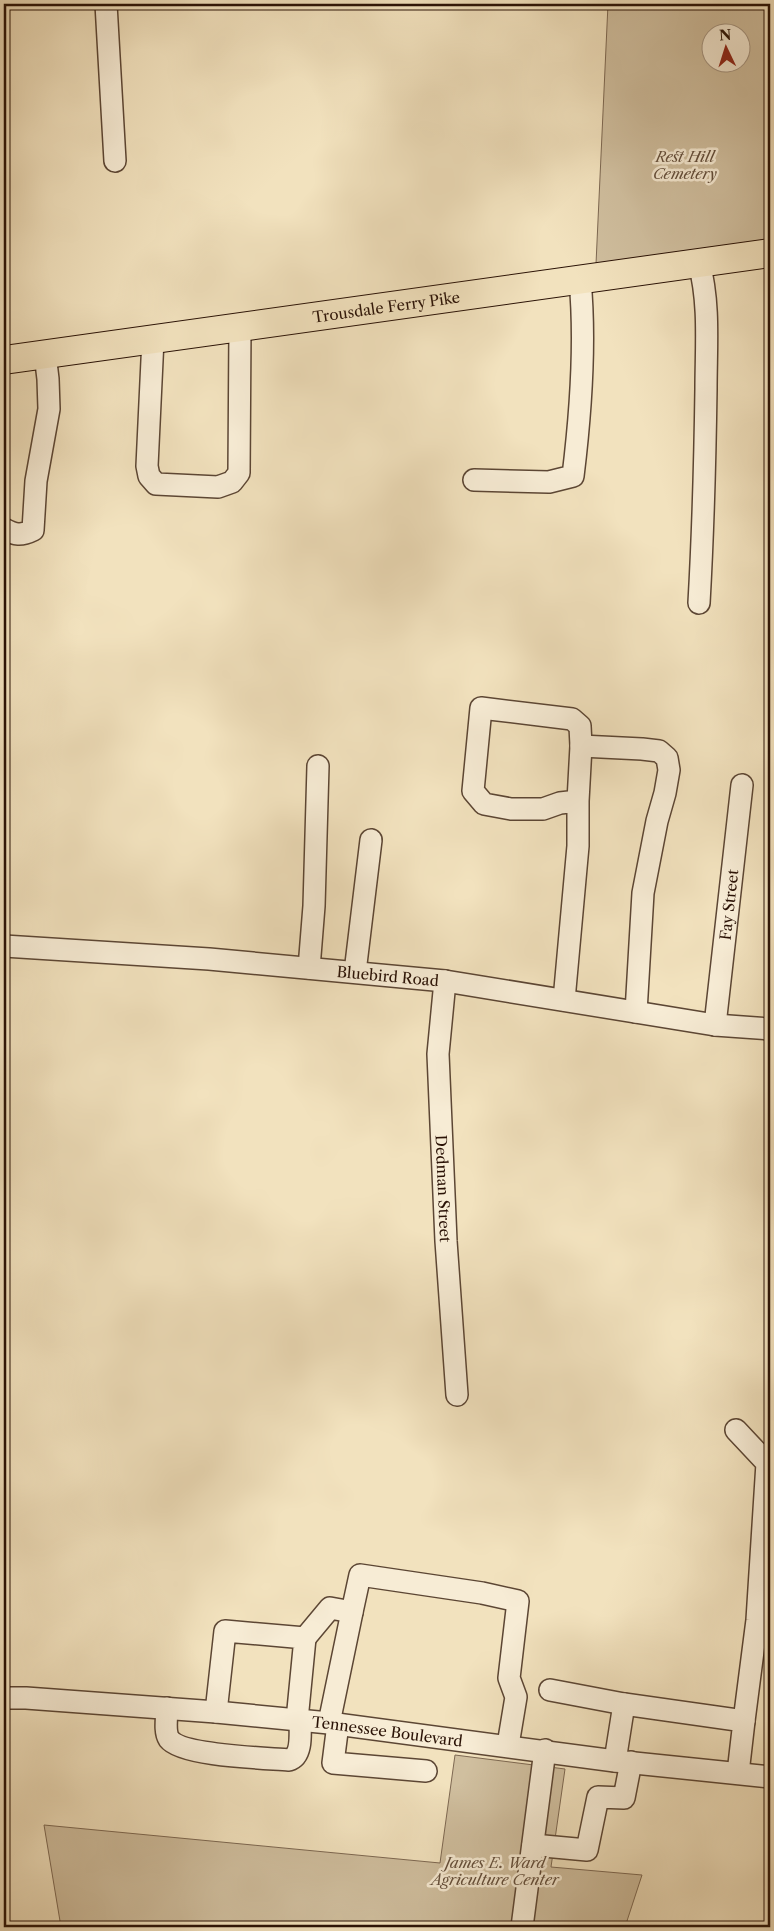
<svg xmlns="http://www.w3.org/2000/svg" width="774" height="1931" font-family="'Libre Caslon Text',serif">
  <rect width="100%" height="100%" fill="#f2e2be"/>
  <filter id="stains"><feTurbulence type="fractalNoise" baseFrequency=".004" numOctaves="4"/><feColorMatrix values="0 0 0 0 .2 0 0 0 0 .09 0 0 0 0 .02 0 0 0 .5 -.17"/></filter>
  <radialGradient id="worn" r=".72"><stop offset=".6" stop-color="#630" stop-opacity="0"/><stop offset="1" stop-color="#630" stop-opacity=".3"/></radialGradient>
  <g fill="#d0bf9f" stroke="#7d6852" fill-rule="evenodd">
    <path d="M608 4H770V239L596 264ZM712 32H742V62H712Z"/>
    <polygon points="455,1755 565,1769 551,1867 642,1875 625,1927 61,1927 44,1825 440,1863"/>
  </g>
  <g fill="none" stroke-linecap="round" stroke-linejoin="round">
    <defs>
      <g id="minor">
        <polyline points="106,4 115,161"/>
        <polyline points="153,339 147,466 149,476 156,484 218,487 232,482 239,473 240,328"/>
        <path d="M474 480 549 482 573 476C581 411 586 345 580 280"/>
        <path d="M4 529C15 535 21 536 33 530L36 481 49 409 48 379 45 354"/>
        <path d="M699 603C703 532 705 460 706 389 706 347 710 304 699 263"/>
        <polyline points="581,746 642,749 659,751 667,758 669,770 665,793 657,821 643,893 636,1012"/>
        <path id="s1" d="M4 946 209 959 445 981 715 1025 770 1029"/>
        <polyline points="309,968 314,906 318,766"/>
        <polyline points="355,972 371,840"/>
        <path id="s2" d="M445 981 438 1054 446 1241 457 1395"/>
        <polyline points="564,1000 578,846 578,801 581,746 580,726 572,719 481,708 473,791 484,804 511,809 543,809 560,803 578,801"/>
        <path id="s3" d="M715 1025 742 785"/>
        <polyline points="736,1430 767,1463 757,1620 744,1721"/>
        <polyline points="305,1638 330,1608 352,1612 360,1575 482,1593 518,1601 509,1678 516,1697 508,1745"/>
        <polyline points="550,1690 624,1704"/>
        <path id="s4" d="M4 1698H26L216 1712 329 1723 615 1761 770 1777"/>
        <path d="M167 1708C167 1717 164 1731 169 1739 182 1756 266 1758 289 1760 303 1756 300 1732 300 1720"/>
        <polyline points="216,1712 225,1631 305,1638 297,1720"/>
        <polyline points="329,1723 352,1612"/>
        <polyline points="338,1724 333,1763 426,1771"/>
        <polyline points="615,1761 624,1704 744,1721 738,1773"/>
        <polyline points="533,1845 587,1850 598,1797 624,1798 631,1762"/>
        <polyline points="522,1927 545,1750"/>
      </g>
      <g id="major">
        <path id="s5" d="M4 360 770 253"/>
      </g>
    </defs>
    <use href="#minor" stroke="#5c4634" stroke-width="24"/>
    <use href="#major" stroke="#2a1206" stroke-width="30"/>
    <use href="#minor" stroke="#f7ecd5" stroke-width="21"/>
    <use href="#major" stroke="#f2e2be" stroke-width="28"/>
  </g>
  <g text-anchor="middle" dominant-baseline="central" stroke-width="5" stroke-linejoin="round" paint-order="stroke">
    <g font-size="15" font-style="italic" fill="#644f3c" stroke="#f7ecd5">
      <text x="685" y="156">Rest Hill<tspan x="685" dy="17">Cemetery</tspan></text>
      <text x="495" y="1862">James E. Ward<tspan x="495" dy="17">Agriculture Center</tspan></text>
    </g>
    <g font-size="15" fill="#2a1206" stroke="#f7ecd5">
      <text stroke="none"><textPath href="#s5" startOffset="386">Trousdale Ferry Pike</textPath></text>
      <text stroke="none"><textPath href="#s3" startOffset="121">Fay Street</textPath></text>
      <text stroke="none"><textPath href="#s1" startOffset="385">Bluebird Road</textPath></text>
      <text stroke="none"><textPath href="#s2" startOffset="208">Dedman Street</textPath></text>
      <text stroke="none"><textPath href="#s4" startOffset="385">Tennessee Boulevard</textPath></text>
    </g>
  </g>
  <rect width="774" height="1931" fill="none" stroke="#f2e2be" stroke-width="20"/>
  <rect x="5" y="5" width="764" height="1921" fill="none" stroke="#2a1206" stroke-width="2.5"/>
  <rect x="10" y="10" width="754" height="1911" fill="none" stroke="#2a1206"/>
  <g transform="translate(726 48) rotate(356)"><circle r="24" fill="#f7ecd5" stroke="#a59582"/>
  <path d="M0-4L9 19L0 12L-9 19Z" fill="#8f2418"/>
  <text y="-8" font-size="14" font-weight="bold" text-anchor="middle" fill="#2a1206">N</text>
  </g>
  <rect width="100%" height="100%" filter="url(#stains)"/>
  <rect width="100%" height="100%" fill="url(#worn)"/>
</svg>
